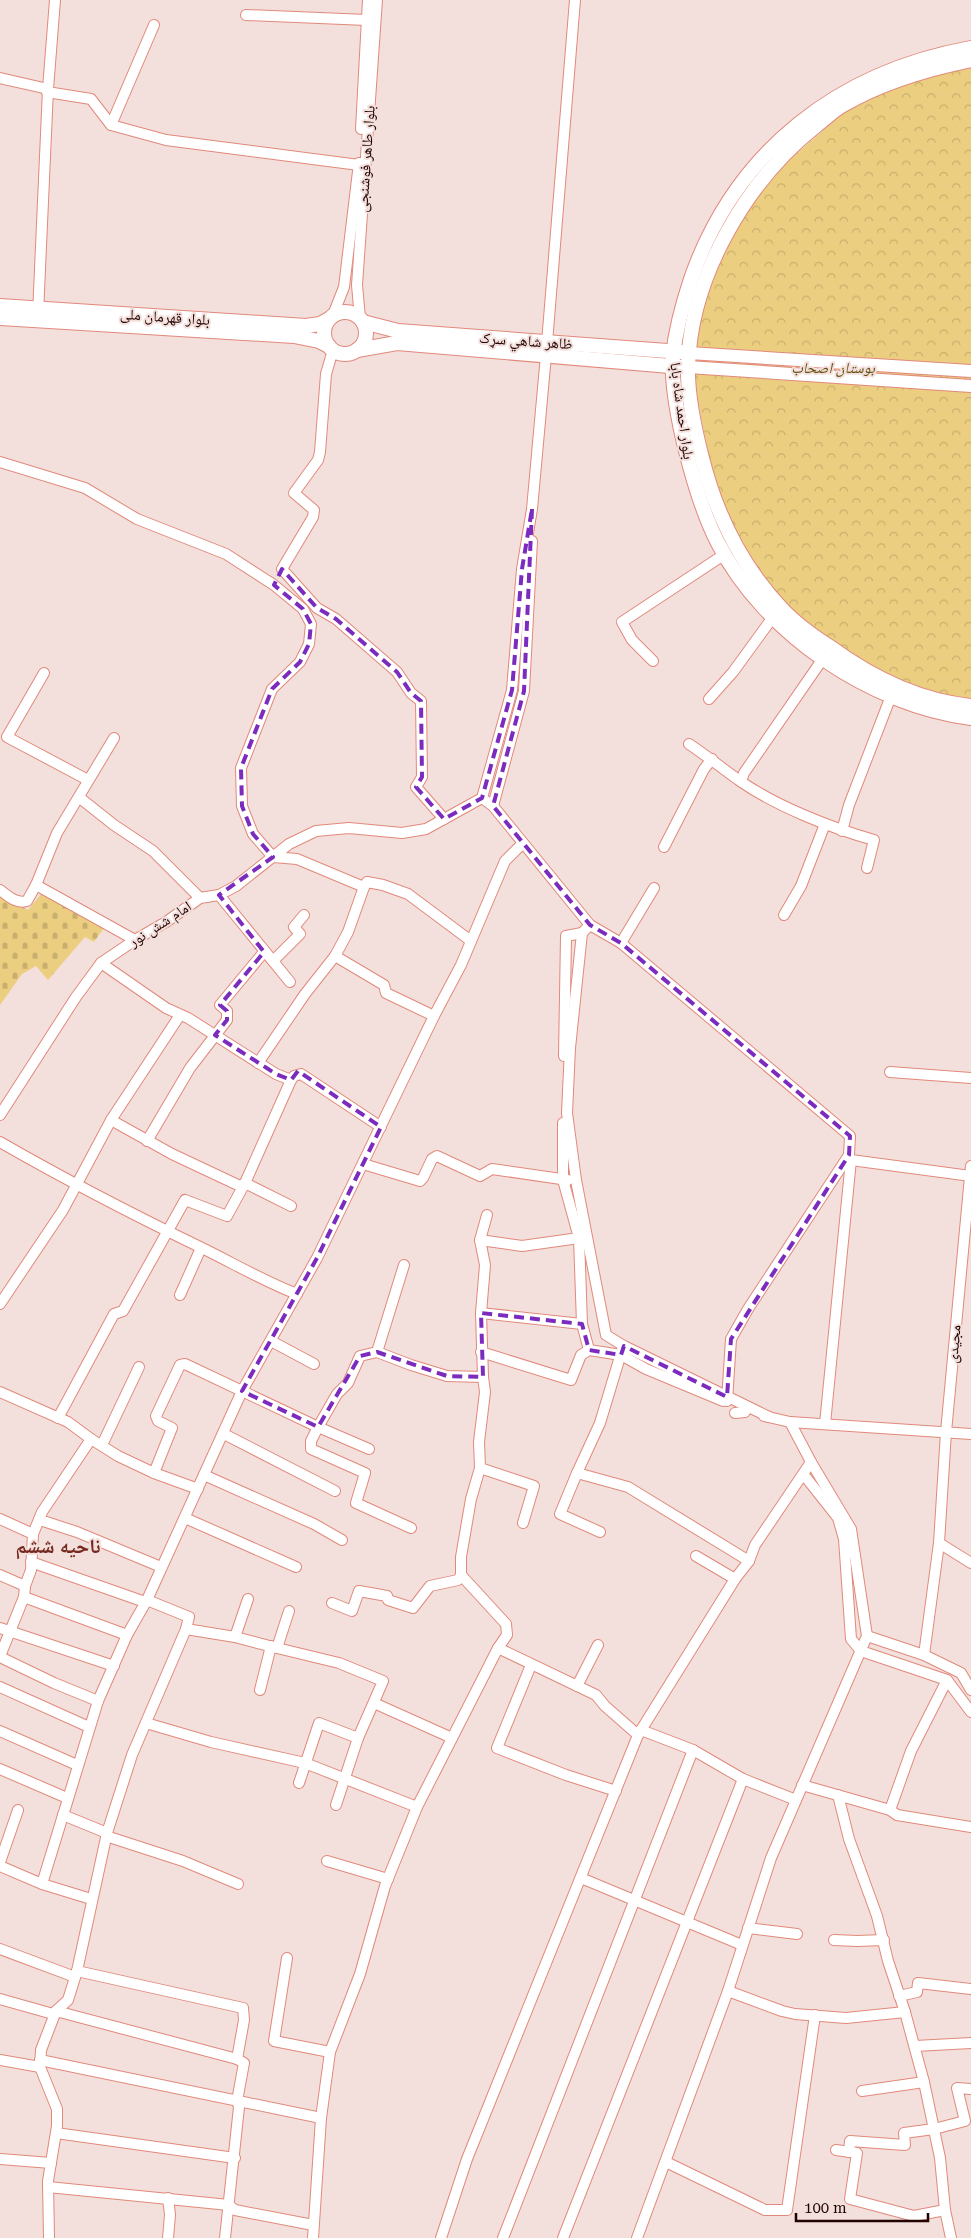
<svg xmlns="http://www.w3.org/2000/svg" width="971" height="2238" font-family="'Roboto Serif','Noto Naskh Arabic',serif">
  <defs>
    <pattern id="cemetery-stones" width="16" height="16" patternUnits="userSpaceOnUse" patternTransform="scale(1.25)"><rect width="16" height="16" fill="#ebce80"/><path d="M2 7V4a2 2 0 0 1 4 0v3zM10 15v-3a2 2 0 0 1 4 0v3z" fill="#c9af6d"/></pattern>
    <pattern id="park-crowns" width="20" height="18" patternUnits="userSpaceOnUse" patternTransform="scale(1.25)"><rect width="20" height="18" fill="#ebce80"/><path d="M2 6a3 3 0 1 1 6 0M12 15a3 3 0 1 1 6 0" fill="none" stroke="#c9af6d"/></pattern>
  </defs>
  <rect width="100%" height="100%" fill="#f3e0dc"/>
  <polygon fill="url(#cemetery-stones)" points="41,894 104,928 94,942 85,937 48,980 36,966 22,974 0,1005 0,895 28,910"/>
  <polygon fill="url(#park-crowns)" points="971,65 971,703 888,679 801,623 749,561 716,493 694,380 695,345 705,301 727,246 752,202 782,166 847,110 894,88 947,70"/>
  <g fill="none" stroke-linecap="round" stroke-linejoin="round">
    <defs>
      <g id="minor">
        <polyline points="246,15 367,20"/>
        <polyline points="0,78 48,89"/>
        <polyline points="47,92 91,99 111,125 166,140 359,165"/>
        <polyline points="111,125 154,25"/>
        <polyline points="361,129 368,0"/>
        <polyline points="38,314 48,89 55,0"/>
        <polyline points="333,315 344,287 359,163"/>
        <polyline points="360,318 357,285 377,0"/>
        <polyline points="333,350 326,374 320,452 318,460 294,493 314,510 313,517 282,569 317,608 336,619 397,672 411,693 421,701 422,777 416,787 444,819"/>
        <polyline points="0,462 85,488 137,519 226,554 274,585 303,609 311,624 309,644 300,662 272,689 241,768 242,806 253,834 273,857 297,859 364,887 367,882 383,885 408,894 471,941"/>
        <polyline points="653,661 632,640 622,622 725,554"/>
        <polyline points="44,673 7,737 88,780"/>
        <polyline points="709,699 733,672 773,617"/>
        <path d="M689 744C707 756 723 769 740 781 776 806 831 828 874 840L867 868"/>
        <polyline points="741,781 744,773 822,660"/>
        <polyline points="80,798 114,825 153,851 200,898"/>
        <polyline points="482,798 512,690 522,569 532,509 546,355 575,0"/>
        <polyline points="493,806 524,691 532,541"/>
        <polyline points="842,831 849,805 891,696"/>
        <polyline points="664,847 704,769 712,759"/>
        <polyline points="36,885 57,833 114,738"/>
        <path d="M0 890C8 896 16 904 27 901L36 885 135 940"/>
        <polyline points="219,895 290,982"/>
        <polyline points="784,915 801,886 825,824"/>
        <polyline points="590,925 582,933 570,1048 567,1113 576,1180 606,1335 624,1346 769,1417"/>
        <polyline points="621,943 654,888"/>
        <polyline points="335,956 384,985 386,993 434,1016"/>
        <polyline points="273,961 300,934 294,927 304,915"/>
        <polyline points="101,963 166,1008 188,1018 276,1074 291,1080 294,1076 301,1074 381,1127"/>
        <polyline points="564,1056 566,936 582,933"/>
        <polyline points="258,1063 305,994 335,956 348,932 364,887"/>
        <polyline points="890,1072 971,1078"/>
        <polyline points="0,1115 76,997 101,963 135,940 166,922 200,898 219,895 236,886 289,844 316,831 349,828 402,833 426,829 482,798 493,806 590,925 621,943 850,1136 849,1155 851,1160 971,1176"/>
        <polyline points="111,1120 172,1154 240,1186 245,1183 291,1206"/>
        <polyline points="563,1123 563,1180 579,1238 582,1324 589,1350"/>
        <polyline points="147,1141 190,1068 227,1020 227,1011 220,1005 264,952"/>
        <path d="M0 1142C66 1180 132 1214 200 1247 233 1263 263 1281 297 1294"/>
        <polyline points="363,1164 420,1181 423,1178 432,1159 437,1156 480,1176 492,1169 568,1180"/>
        <polyline points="487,1215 480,1240 485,1265 481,1313 582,1324"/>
        <polyline points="480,1240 522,1246 579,1238"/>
        <polyline points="180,1295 201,1248"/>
        <polyline points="0,1304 63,1210 111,1120 180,1015"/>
        <polyline points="271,1341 314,1364"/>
        <polyline points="377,1352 404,1265"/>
        <polyline points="481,1352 571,1380 581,1355 589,1350 621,1355 646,1369 723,1401"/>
        <polyline points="0,1392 68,1422 91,1439"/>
        <polyline points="727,1401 731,1339 748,1309 849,1155"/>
        <polyline points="735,1413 745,1412"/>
        <polyline points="764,1416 790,1422 971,1434"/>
        <polyline points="58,1418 114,1314 123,1311 185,1200 227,1216 245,1183 291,1080"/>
        <polyline points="825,1424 851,1160"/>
        <polyline points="224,1434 335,1491"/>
        <polyline points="102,1445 139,1367"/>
        <polyline points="369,1449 318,1427 337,1394 348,1383 360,1356 377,1352 411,1365 447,1376 483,1377 481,1313"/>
        <polyline points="480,1468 534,1486 523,1523"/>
        <polyline points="154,1473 172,1428 158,1421 156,1416 180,1365 185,1364 318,1427 311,1441 311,1449 365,1473 356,1503 411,1528"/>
        <polyline points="577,1473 600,1423 622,1350"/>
        <polyline points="204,1475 314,1524 342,1540"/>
        <polyline points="804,1475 838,1518 844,1539 851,1639 861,1651 947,1680 971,1712"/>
        <polyline points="185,1518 296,1567"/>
        <polyline points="0,1519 33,1534"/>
        <polyline points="40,1520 77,1532 161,1567"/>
        <polyline points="600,1532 560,1514 577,1473 628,1487 749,1561"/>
        <polyline points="939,1543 971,1563"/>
        <polyline points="696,1556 735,1579"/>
        <polyline points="31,1562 145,1602"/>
        <polyline points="0,1575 25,1586"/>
        <polyline points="461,1575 506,1624 507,1635 498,1648 596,1695 605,1706 638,1735 735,1579 749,1561 755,1545 811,1462"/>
        <polyline points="24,1597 127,1635"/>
        <polyline points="332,1603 352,1611 359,1591 387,1596 388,1600 413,1608 430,1586 458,1580 461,1575 461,1557 471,1499 480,1468 479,1442 485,1392 483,1377"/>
        <polyline points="0,1628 114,1666"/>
        <polyline points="186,1629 235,1637 248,1599"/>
        <polyline points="867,1636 924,1655 961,1673 971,1690"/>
        <polyline points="235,1637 277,1648 289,1611"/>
        <polyline points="277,1648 339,1663 383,1681 358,1738 336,1805"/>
        <polyline points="924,1655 939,1543 946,1432 971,1166"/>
        <polyline points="0,1656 24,1597 25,1586 31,1570 33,1534 42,1512 91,1439 118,1456 154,1473 198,1489"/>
        <polyline points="0,1657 54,1683 98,1701"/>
        <polyline points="531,1665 497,1748 566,1775 616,1791"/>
        <polyline points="947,1680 911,1751 890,1810 897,1815 971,1827"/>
        <polyline points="577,1686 598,1645"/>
        <polyline points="0,1687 89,1727"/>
        <polyline points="260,1690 271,1646"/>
        <polyline points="374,1703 452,1738"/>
        <polyline points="146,1723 211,1742 305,1763 417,1807"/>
        <polyline points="641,1730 693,1750 743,1779 796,1800"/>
        <polyline points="0,1731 77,1765"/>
        <polyline points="0,1769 67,1798"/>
        <polyline points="299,1783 319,1723 358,1738"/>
        <polyline points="802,1785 890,1810"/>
        <polyline points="838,1795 849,1839 877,1916 888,1961 905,2012 924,2082 940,2158 945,2210 951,2238"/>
        <polyline points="63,1815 107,1833"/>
        <polyline points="106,1836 183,1861 238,1884"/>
        <polyline points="327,1861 388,1879"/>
        <polyline points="0,1862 18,1810"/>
        <polyline points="0,1866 42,1884 91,1899"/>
        <polyline points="581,1878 742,1945"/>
        <polyline points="42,1884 98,1701 127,1635 147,1600"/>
        <polyline points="748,1928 797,1934"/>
        <polyline points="834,1940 857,1941 884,1940"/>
        <polyline points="0,1949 75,1977"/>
        <polyline points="287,1958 274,2041 330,2052"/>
        <polyline points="77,1971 243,2008 244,2020 237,2059 244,2063 237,2101 239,2107 225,2238"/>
        <polyline points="728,1991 782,2011 795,2014 846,2018 905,2012"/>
        <polyline points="899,1996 917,1992 918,1983 971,1989"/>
        <polyline points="0,1999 53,2014 56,2011 237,2059"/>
        <polyline points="915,2046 971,2043"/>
        <polyline points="0,2060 40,2067"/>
        <polyline points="40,2060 321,2118"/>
        <polyline points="862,2091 924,2082"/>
        <polyline points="56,2133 235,2158"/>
        <polyline points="836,2150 857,2153 850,2199 914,2216 945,2210"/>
        <polyline points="849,2152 850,2141 905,2145 904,2133 934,2129 965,2121 957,2088 971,2089"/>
        <polyline points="0,2159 51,2163"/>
        <polyline points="666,2162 765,2210 787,2210 815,2015"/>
        <polyline points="48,2187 229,2205 235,2210 313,2225"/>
        <polyline points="49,2238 48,2181 57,2126 57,2109 40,2067 41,2050 56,2011 68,2000 77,1971 107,1833 132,1755 186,1629 189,1617 147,1600 242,1391 317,1258 434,1016 461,965 505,861 523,843"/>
        <polyline points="168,2238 170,2215 168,2198"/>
        <polyline points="313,2238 321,2118 330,2052 360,1974 385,1886 417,1807 498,1648"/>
        <polyline points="441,2238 467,2159 638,1735"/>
        <polyline points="503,2238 693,1750"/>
        <polyline points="563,2238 743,1779"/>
        <polyline points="637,2238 728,1991 771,1858 867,1636 851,1529 811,1462 790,1422"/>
      </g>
      <g id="major">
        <polyline points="689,353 971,371"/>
        <polyline points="688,367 971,386"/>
      </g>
      <g id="highway">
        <path d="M971 48C839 72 736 150 691 279 683 303 676 329 673 355 671 384 679 423 686 451 694 483 703 514 718 543 765 634 870 705 971 718"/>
        <path d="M971 60C927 69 882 82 843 105 834 110 826 118 817 125 747 180 691 275 688 365 687 393 695 431 702 458 716 514 742 567 782 609 796 624 813 636 830 647 871 677 920 701 971 706"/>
        <polyline points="0,306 306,326 320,324 329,319"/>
        <circle cx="345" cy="333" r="21"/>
        <polyline points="0,318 294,336 319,341 329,346"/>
        <polyline points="363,322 398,331 681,352"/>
        <polyline points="357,350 397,343 682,367"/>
      </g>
    </defs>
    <use href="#minor" stroke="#e1897b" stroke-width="12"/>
    <use href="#major" stroke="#e1897b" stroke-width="14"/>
    <use href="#highway" stroke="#e1897b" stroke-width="16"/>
    <use href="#minor" stroke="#fff" stroke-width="10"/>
    <use href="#major" stroke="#fff" stroke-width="12"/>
    <use href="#highway" stroke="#fff" stroke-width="14"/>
  </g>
  <path fill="none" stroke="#7b2cbf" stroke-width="4" stroke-dasharray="10 6" stroke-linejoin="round" d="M532 509 524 691 493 806 590 925 621 943 850 1136 849 1155 731 1339 727 1397 624 1346 621 1355 589 1350 582 1324 481 1313 483 1377 447 1376 377 1352 360 1356 318 1427 242 1391 317 1258 381 1127 298 1071 291 1080 276 1074 215 1035 227 1020V1011L220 1005 264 952 219 895 273 857 253 834 242 806 241 768 272 689 300 662 309 644 311 624 303 609 274 585 282 569 317 608 336 619 397 672 411 693 421 701 422 777 416 787 444 819 482 798 512 690 522 569Z"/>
  <g text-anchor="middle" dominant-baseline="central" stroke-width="4" stroke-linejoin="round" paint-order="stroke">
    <g font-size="15" fill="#210302" stroke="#f3e0dc">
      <text transform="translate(366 159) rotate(-86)">بلوار طاهر فوشنجی</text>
      <text transform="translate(165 317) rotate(4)">بلوار قهرمان ملی</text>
      <text transform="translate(526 341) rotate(4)">ظاهر شاهي سړک</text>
      <text transform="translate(682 411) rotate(82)">بلوار احمد شاه بابا</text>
      <text transform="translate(160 924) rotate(-33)">امام شش نور</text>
      <text transform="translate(954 1344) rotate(-85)">مجیدی</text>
    </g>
    <g font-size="15" font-style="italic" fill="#624e0f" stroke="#f3e0dc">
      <text x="833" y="368">بوستان اصحاب</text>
    </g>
    <g font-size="20" font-weight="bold" fill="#75281f" stroke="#f3e0dc">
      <text x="58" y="1546">ناحیه ششم</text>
    </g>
  </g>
  <path d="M796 2213v8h132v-8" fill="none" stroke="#210302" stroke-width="2.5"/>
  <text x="804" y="2213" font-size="15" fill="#210302" stroke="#f3e0dc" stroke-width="4" paint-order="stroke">100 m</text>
</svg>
